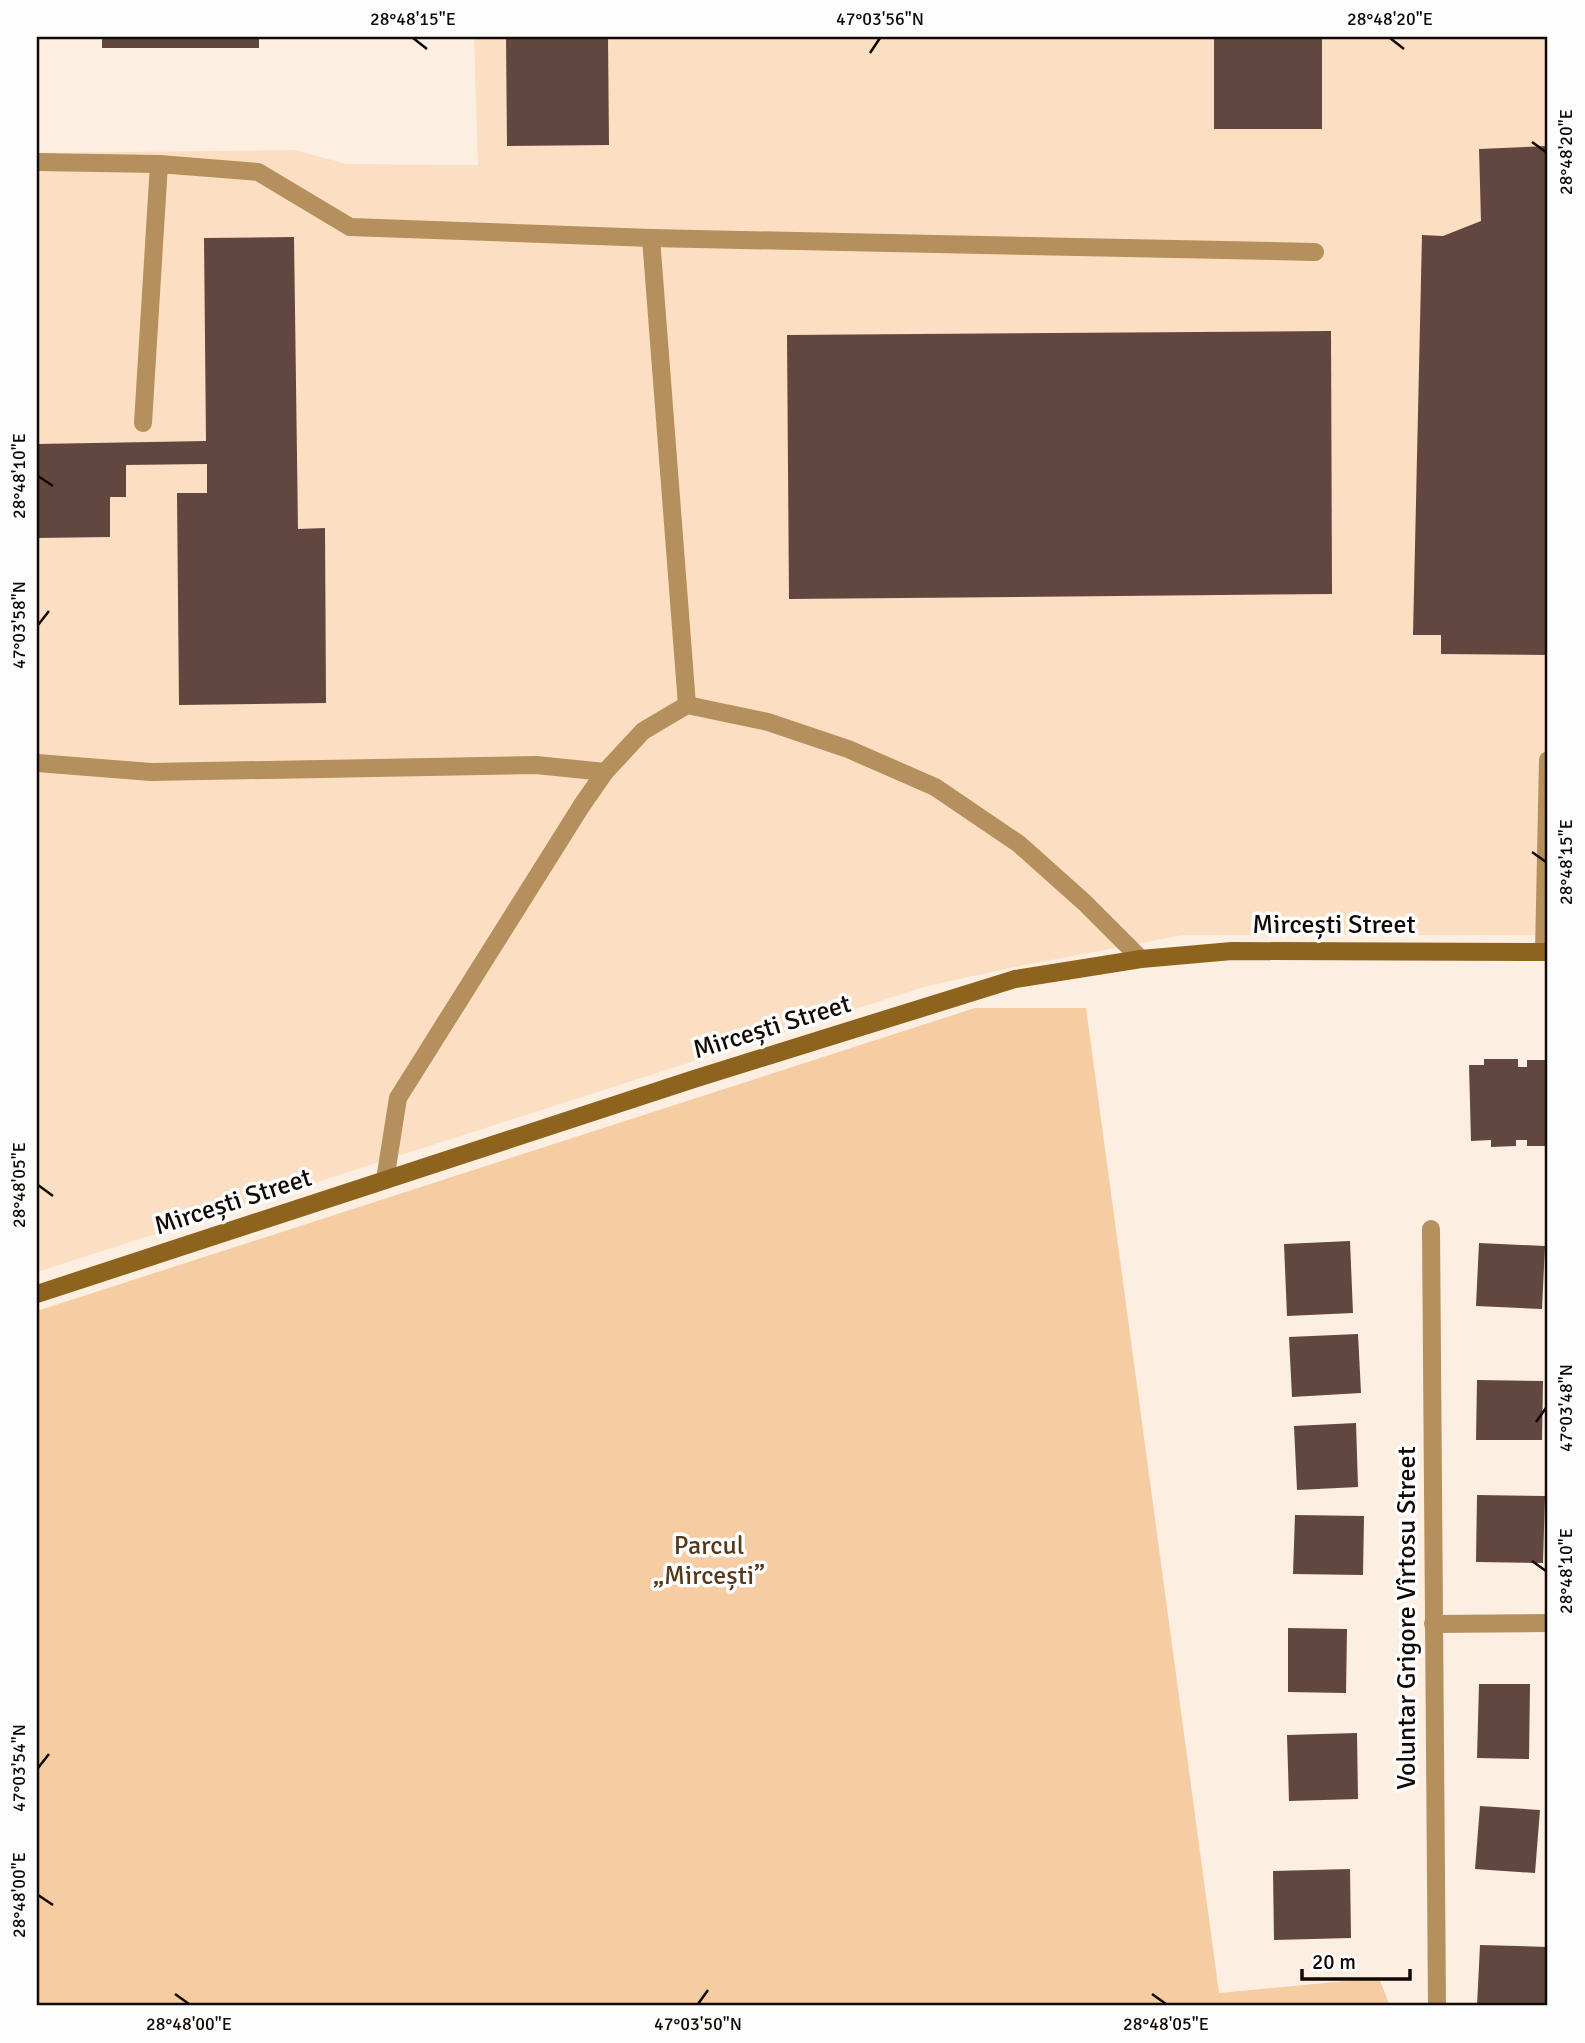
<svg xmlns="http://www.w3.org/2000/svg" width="1585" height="2043" font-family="Signika,sans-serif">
  <rect width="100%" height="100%" fill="#fceee0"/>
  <polygon fill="#fcdec3" points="474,37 1548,37 1548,935 1183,935 1015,967 927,986 37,1272 37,153 295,150 346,164 478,165"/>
  <polygon fill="#f6cca3" points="975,1008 1086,1008 1219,1993 1379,1978 1390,2006 37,2006 37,1311"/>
  <g fill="#61473f">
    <rect x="102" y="37" width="157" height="11"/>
    <polygon points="506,37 608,37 609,145 507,146"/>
    <rect x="1214" y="37" width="108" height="92"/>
    <polygon points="1548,146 1548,655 1441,654 1441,635 1413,635 1422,235 1443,236 1481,221 1479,149"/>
    <polygon points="294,237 298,529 325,528 326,703 179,705 177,493 207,493 207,464 126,465 126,497 110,497 110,537 37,538 37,444 206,441 204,238"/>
    <polygon points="1331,331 1332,594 789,599 787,335"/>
    <polygon points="1484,1059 1518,1059 1518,1067 1527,1067 1527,1060 1548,1060 1548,1146 1527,1146 1527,1140 1516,1140 1516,1146 1491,1147 1491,1140 1471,1141 1469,1065 1484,1065"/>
    <polygon points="1350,1241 1353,1313 1287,1316 1284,1244"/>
    <polygon points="1479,1243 1545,1246 1542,1309 1476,1306"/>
    <polygon points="1358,1334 1361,1393 1292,1397 1289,1337"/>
    <polygon points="1477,1380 1543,1381 1542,1440 1476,1440"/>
    <polygon points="1356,1423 1358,1487 1297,1490 1294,1426"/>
    <polygon points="1477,1495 1545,1496 1543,1563 1476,1562"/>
    <polygon points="1295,1515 1364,1516 1363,1575 1293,1574"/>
    <polygon points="1288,1628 1347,1629 1346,1693 1288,1692"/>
    <polygon points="1479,1684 1530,1684 1529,1759 1477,1758"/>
    <polygon points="1357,1733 1358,1799 1289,1801 1287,1735"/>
    <polygon points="1480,1806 1540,1810 1535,1873 1475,1869"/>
    <polygon points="1350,1869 1351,1938 1274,1940 1273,1871"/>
    <polygon points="1480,1945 1548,1947 1548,2006 1477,2006"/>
  </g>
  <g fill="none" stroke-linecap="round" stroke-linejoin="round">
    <g stroke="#b58f5c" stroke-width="18">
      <polyline points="37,162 159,164"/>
      <polyline points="651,238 1315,252"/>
      <polyline points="143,423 159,164 258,172 350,227 651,238 687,705"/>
      <polyline points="37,763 151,772 536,765 605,772"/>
      <polyline points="1544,952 1548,760"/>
      <polyline points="385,1180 398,1098 582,805 605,772 643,731 687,705 768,722 848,749 935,787 1019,844 1085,903 1141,959"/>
    </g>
    <g stroke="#b58f5c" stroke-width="18">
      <polyline points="1431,1229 1437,2006"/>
      <polyline points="1433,1624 1548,1623"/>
    </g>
    <polyline stroke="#8e631e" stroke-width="18" points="37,1294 694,1079 1015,979 1141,959 1232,951 1548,952"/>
  </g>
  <path fill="none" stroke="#110904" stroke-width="2.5" d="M413 38 427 49M1390 38 1404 49M870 53 880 38M1532 142 1546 152M38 476 53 486M38 625 49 611M1532 852 1546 862M38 1185 53 1196M1536 1422 1546 1408M1532 1561 1546 1571M38 1768 49 1754M38 1895 53 1905M175 1994 189 2004M1152 1994 1166 2004M698 2004 708 1990"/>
  <g text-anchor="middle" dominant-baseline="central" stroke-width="7" stroke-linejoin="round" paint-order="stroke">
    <g font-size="26" fill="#110904" stroke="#fdfdfd">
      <text x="1334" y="925">Mircești Street</text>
      <text transform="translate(772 1027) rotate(-17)">Mircești Street</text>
      <text transform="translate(233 1202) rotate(-18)">Mircești Street</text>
      <text transform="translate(1407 1618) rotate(-90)">Voluntar Grigore Vîrtosu Street</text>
    </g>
    <g font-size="26" fill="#56391a" stroke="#fdfdfd">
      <text x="709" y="1546">Parcul<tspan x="709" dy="30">„Mircești”</tspan></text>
    </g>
  </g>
  <rect width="1585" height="2043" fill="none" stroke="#fdfdfd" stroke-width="77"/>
  <path d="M1302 1969v10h108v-10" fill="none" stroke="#110904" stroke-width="3.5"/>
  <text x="1312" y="1969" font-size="21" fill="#110904" stroke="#fdfdfd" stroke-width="5" paint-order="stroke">20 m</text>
  <rect x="38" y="38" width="1508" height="1966" fill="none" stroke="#110904" stroke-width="2.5"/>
  <g font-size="18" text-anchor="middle" fill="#110904">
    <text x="413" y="25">28°48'15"E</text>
    <text x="880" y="25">47°03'56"N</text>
    <text x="1390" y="25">28°48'20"E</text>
    <text transform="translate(1566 152) rotate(-90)" y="6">28°48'20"E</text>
    <text transform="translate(19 476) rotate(-90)" y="6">28°48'10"E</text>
    <text transform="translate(19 625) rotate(-90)" y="6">47°03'58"N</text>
    <text transform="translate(1566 862) rotate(-90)" y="6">28°48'15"E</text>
    <text transform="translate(19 1185) rotate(-90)" y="6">28°48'05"E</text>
    <text transform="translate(1566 1408) rotate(-90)" y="6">47°03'48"N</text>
    <text transform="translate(1566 1571) rotate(-90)" y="6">28°48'10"E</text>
    <text transform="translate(19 1768) rotate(-90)" y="6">47°03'54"N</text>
    <text transform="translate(19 1895) rotate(-90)" y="6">28°48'00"E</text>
    <text x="189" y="2030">28°48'00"E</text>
    <text x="698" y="2030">47°03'50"N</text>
    <text x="1166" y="2030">28°48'05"E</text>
  </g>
</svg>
